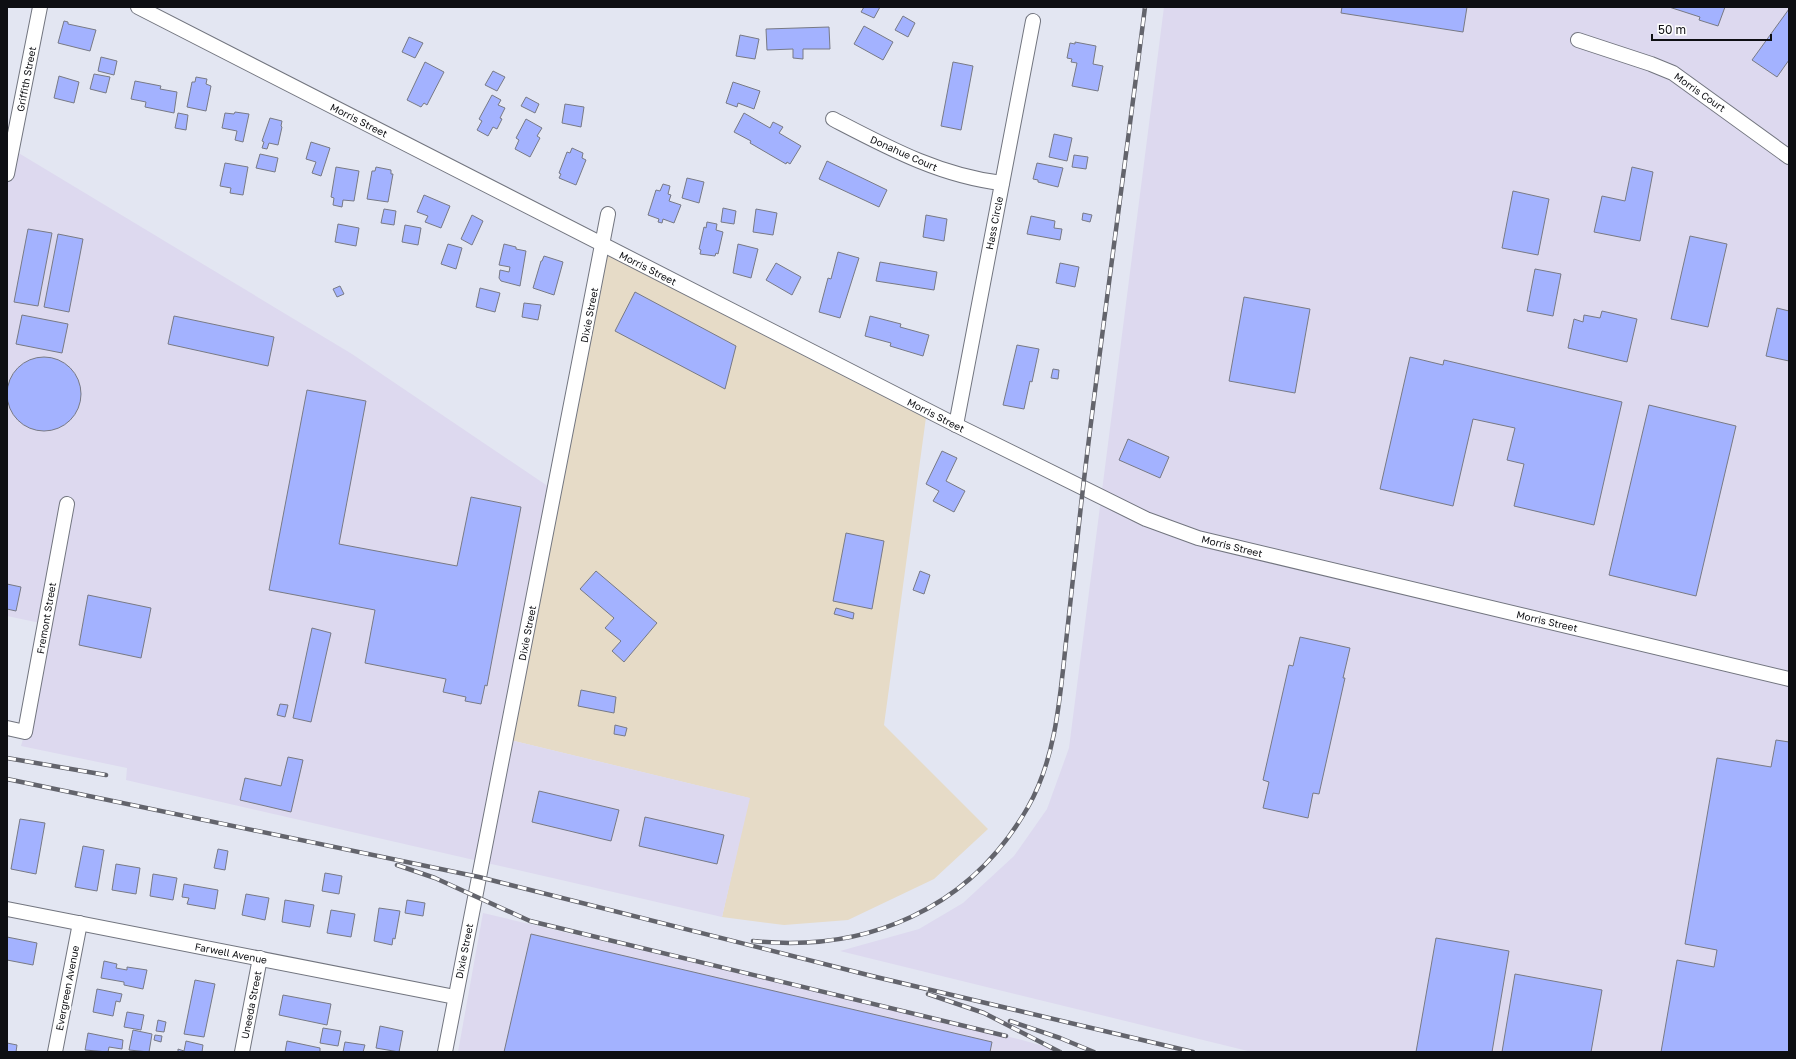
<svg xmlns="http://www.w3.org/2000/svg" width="1796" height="1059" font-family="'Golos Text',sans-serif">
  <rect width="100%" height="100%" fill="#e3e6f2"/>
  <polygon fill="#e6dbc7" points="603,245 927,410 884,725 988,829 934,879 848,920 784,925 722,917 749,798 506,739"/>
  <g fill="#ddd9ef">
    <polygon points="1164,7 1789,7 1789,1052 1252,1052 840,951 919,929 963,903 1014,856 1047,809 1069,748"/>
    <polygon points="7,146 352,354 555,491 506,739 750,798 722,917 126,780 127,768 21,746 25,732 45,624 7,616"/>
    <polygon points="483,913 1022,1040 1064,1052 458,1052"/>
  </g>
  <g fill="#a3b2ff" stroke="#787a85">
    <polygon points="864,7 880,7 874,18 861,12"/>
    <polygon points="1342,7 1467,7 1463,32 1341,13"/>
    <polygon points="1669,7 1725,7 1718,26 1699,20 1700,17"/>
    <polygon points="1789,9 1789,60 1777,77 1752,60"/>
    <polygon points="903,16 915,23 908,37 895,30"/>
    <polygon points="64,21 68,22 68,24 96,30 90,51 58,43"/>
    <polygon points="864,26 893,42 883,60 854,44"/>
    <polygon points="829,27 830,49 803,49 803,59 793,58 793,49 767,50 766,29"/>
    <polygon points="740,35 759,39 755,59 736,56"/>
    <polygon points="409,37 423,43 415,58 402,52"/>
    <polygon points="1075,42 1096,46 1093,64 1103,66 1098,91 1072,86 1077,63 1071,62 1072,59 1067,58 1070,43 1075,44"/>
    <polygon points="101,57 117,61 114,75 98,71"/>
    <polygon points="425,62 444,72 427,105 424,103 421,107 407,100"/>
    <polygon points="953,62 973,66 961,130 941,126"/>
    <polygon points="493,71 505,77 497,91 485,85"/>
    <polygon points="94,74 110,77 106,93 90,89"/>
    <polygon points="59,76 79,82 74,103 54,98"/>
    <polygon points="196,77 207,79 206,84 211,86 206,111 187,107 192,82 195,82"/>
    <polygon points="135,81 161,86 160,89 177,92 174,113 145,107 146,102 131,99"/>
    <polygon points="733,82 760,91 754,109 738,103 737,107 726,103"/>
    <polygon points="492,95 501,100 498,105 505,108 500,118 502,119 497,129 493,127 488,136 477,130 482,121 479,119"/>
    <polygon points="526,97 539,104 535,113 521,106"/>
    <polygon points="565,104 584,107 581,127 562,123"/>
    <polygon points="235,112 249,114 243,142 235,140 237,131 222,128 225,113 234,114"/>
    <polygon points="178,113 188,115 186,130 175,128"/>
    <polygon points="744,113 770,128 773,122 783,127 779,133 801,146 790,164 787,162 786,164 750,143 751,141 734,132"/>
    <polygon points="270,118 282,121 281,126 282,127 278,145 269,143 267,149 262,148 264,142 262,141"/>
    <polygon points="526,119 542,128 537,136 540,138 530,157 515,149 519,140 516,138"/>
    <polygon points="1054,134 1072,138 1067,161 1049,157"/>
    <polygon points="311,142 330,148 321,176 312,173 316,162 306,159"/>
    <polygon points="572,148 583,153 582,158 586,160 576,185 559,178 561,174 559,173 567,152 570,153"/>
    <polygon points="260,154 278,158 275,172 256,168"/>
    <polygon points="1074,155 1088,157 1086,169 1072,167"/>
    <polygon points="827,161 887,190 879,207 819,179"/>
    <polygon points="225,163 248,167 243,195 230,193 231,188 220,186"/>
    <polygon points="1037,163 1063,168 1058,187 1038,182 1038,180 1033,179"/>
    <polygon points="336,167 359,171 354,201 343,200 342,207 333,205 334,198 331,197"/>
    <polygon points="376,167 391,170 391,174 393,174 388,202 367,199 372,171 375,171"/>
    <polygon points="1632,167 1653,172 1640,241 1594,232 1602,196 1625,201"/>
    <polygon points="687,178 704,182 699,203 682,198"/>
    <polygon points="663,184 670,186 668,194 671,195 669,201 681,205 674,223 663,219 662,223 658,222 659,219 648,215 656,190 660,191"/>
    <polygon points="1513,191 1549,199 1538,255 1502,248"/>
    <polygon points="424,195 450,206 441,228 425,222 428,216 417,212"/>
    <polygon points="723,208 736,211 734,224 721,222"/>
    <polygon points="384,209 396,211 394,225 381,223"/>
    <polygon points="756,209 777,213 773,235 753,232"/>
    <polygon points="1083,213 1092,215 1090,222 1082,220"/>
    <polygon points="472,215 483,221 472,245 461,239"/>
    <polygon points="926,215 947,219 944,241 923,237"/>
    <polygon points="1031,216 1055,221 1054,228 1062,229 1060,240 1027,234"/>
    <polygon points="707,222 717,224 716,230 723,232 718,254 716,253 715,256 700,254 701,250 699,249 704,227 706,228"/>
    <polygon points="338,224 359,228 356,246 335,242"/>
    <polygon points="405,225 421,228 418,245 402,242"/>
    <polygon points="28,229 52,233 38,306 14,302"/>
    <polygon points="58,234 83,239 69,312 44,307"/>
    <polygon points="1690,236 1727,244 1708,327 1671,319"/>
    <polygon points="448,244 462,248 456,269 441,264"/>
    <polygon points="504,244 516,247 516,249 526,251 520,286 501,281 499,278 500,270 509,272 510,267 499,265"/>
    <polygon points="738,244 758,249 751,278 733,273"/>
    <polygon points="838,252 859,258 840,318 819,312 828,278 831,279"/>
    <polygon points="544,256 563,262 554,295 533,288 541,261 542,261"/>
    <polygon points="880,262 937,272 934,290 876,281"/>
    <polygon points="776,263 801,277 792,295 766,280"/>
    <polygon points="1060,263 1079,267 1075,287 1056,283"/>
    <polygon points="1535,269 1561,274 1553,316 1527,311"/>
    <polygon points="340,286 344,294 337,297 333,289"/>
    <polygon points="480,288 500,293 495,312 476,307"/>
    <polygon points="635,292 736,346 725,389 615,331"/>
    <polygon points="1244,297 1310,309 1295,393 1229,381"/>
    <polygon points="524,303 541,305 538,320 522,317"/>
    <polygon points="1777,308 1789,311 1789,361 1766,356"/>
    <polygon points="1602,311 1637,319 1627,362 1568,348 1574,319 1583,322 1584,315 1600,318"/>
    <polygon points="22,315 68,324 62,353 16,344"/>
    <polygon points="174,316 274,337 268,366 168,344"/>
    <polygon points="870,316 901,324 900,327 929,335 923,356 890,346 891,343 865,336"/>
    <polygon points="1017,345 1039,349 1032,382 1030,381 1024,409 1003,405"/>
    <circle cx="44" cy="394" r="37"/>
    <polygon points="1410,357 1443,365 1444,360 1622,402 1594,525 1514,506 1524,464 1507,460 1515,428 1473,419 1453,506 1380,489"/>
    <polygon points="1053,369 1059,370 1058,379 1051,378"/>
    <polygon points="307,390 366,401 339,544 457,566 471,497 521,507 487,686 485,685 481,704 465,701 466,697 443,692 446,679 365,663 375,610 269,590"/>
    <polygon points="1649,405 1736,426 1696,596 1609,575"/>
    <polygon points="1128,439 1169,457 1160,478 1119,460"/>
    <polygon points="942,451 957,458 946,481 965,491 954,512 933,501 939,491 926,484"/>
    <polygon points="846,533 884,541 872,609 833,601"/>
    <polygon points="596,571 657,623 624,662 612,651 621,641 605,628 614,618 580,589"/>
    <polygon points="920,571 930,575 924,594 913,590"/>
    <polygon points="7,584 21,587 16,611 7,609"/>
    <polygon points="88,595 151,608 141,658 79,645"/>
    <polygon points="836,608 854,613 853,619 834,614"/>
    <polygon points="312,628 331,633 311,722 293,718"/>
    <polygon points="1300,637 1350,648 1343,678 1345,678 1319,794 1313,793 1308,818 1263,808 1269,782 1263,780 1289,665 1293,666"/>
    <polygon points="581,690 616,697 614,713 578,706"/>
    <polygon points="280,704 288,705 285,717 277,715"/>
    <polygon points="615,725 627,728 625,736 614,734"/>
    <polygon points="1776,740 1789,742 1789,1052 1661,1052 1677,960 1714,967 1717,950 1685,944 1717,758 1771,767"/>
    <polygon points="288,757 303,760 291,812 240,800 245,778 281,786"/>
    <polygon points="539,791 619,810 611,841 532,822"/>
    <polygon points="645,817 724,835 717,864 639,846"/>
    <polygon points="20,819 45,823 36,874 11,869"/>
    <polygon points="83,846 104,850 97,891 75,887"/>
    <polygon points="218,849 228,851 225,870 214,868"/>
    <polygon points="116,864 140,868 136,894 112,890"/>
    <polygon points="325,873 342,876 339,894 322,891"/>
    <polygon points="153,874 177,878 173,900 150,896"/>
    <polygon points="184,884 218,890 215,909 187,904 189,898 182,897"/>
    <polygon points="246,894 269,898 265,920 242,915"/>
    <polygon points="285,900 314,905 310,927 282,922"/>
    <polygon points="407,900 425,903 423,916 405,913"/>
    <polygon points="379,908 400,911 395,939 393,938 392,945 374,941"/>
    <polygon points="331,910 355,914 351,937 327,933"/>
    <polygon points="531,934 992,1042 990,1052 504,1052"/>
    <polygon points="7,937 37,943 33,965 7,960"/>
    <polygon points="1436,938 1509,951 1492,1052 1416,1052"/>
    <polygon points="104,961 117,964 116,968 127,970 127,967 147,970 143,989 124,985 124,982 101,978"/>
    <polygon points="1515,974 1602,990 1591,1052 1502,1052"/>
    <polygon points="195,980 215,984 204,1037 184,1034"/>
    <polygon points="97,989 122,994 120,1002 116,1001 113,1016 93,1012"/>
    <polygon points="283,995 331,1004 327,1025 279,1015"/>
    <polygon points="127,1012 144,1015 141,1030 124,1027"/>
    <polygon points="158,1020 166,1022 164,1032 156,1031"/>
    <polygon points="380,1026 403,1031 399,1052 376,1048"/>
    <polygon points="323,1028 341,1031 338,1046 320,1043"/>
    <polygon points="133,1030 152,1034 149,1052 129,1050"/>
    <polygon points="88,1033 123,1040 122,1049 109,1047 108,1052 85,1050"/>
    <polygon points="155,1035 162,1036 161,1042 154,1040"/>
    <polygon points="186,1041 203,1045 202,1052 178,1052 178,1049 184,1051"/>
    <polygon points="287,1041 320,1048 320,1052 285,1052"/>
    <polygon points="345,1042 365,1045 363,1052 343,1052"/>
    <polygon points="7,1043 17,1045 16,1052 7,1052"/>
  </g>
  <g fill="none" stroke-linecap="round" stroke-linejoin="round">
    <defs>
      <g id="street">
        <polyline points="138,7 956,425 1146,519 1198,538 1789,679"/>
        <polyline points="1578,40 1651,64 1673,73 1789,157"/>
        <path d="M833 119C887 147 940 176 1002 183"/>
        <polyline points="7,174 40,7"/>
        <polyline points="956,425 1033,21"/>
        <polyline points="7,728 25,732 67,504"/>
        <polyline points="7,909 455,997"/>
        <polyline points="55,1052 80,923"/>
        <polyline points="242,1052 260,958"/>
        <polyline points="445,1052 608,214"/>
      </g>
    </defs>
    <use href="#street" stroke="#72757f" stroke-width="16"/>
    <use href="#street" stroke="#fff" stroke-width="14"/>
    <defs>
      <g id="rail">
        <polyline points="7,758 106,775"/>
        <polyline points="7,779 479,877 876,977 1193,1052"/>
        <polyline points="397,865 435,878 530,921 1006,1036"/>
        <path d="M753 941C867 953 970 909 1028 807 1056 758 1060 697 1066 642 1072 590 1077 539 1083 488 1102 328 1125 167 1145 7"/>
        <polyline points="928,994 984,1013 1060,1052"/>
        <polyline points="1010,1021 1060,1038 1094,1052"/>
      </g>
    </defs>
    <use href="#rail" stroke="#63646c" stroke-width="4.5"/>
    <use href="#rail" stroke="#fff" stroke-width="3" stroke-dasharray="9" stroke-linecap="butt"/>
  </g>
  <g text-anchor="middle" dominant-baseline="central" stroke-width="4" stroke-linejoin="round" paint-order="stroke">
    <g font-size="10" fill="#0e0f13" stroke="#fff">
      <text transform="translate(26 79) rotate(-79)">Griffith Street</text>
      <text transform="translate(1700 92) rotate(35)">Morris Court</text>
      <text transform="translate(359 120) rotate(27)">Morris Street</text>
      <text transform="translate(904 153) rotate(24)">Donahue Court</text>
      <text transform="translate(994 223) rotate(-79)">Hass Circle</text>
      <text transform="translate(648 268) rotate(27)">Morris Street</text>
      <text transform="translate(589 315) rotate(-79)">Dixie Street</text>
      <text transform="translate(936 415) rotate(27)">Morris Street</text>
      <text transform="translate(1232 546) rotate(14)">Morris Street</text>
      <text transform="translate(46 618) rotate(-80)">Fremont Street</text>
      <text transform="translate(1547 621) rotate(13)">Morris Street</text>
      <text transform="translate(527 633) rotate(-79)">Dixie Street</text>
      <text transform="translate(464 951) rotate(-79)">Dixie Street</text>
      <text transform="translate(231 953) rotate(11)">Farwell Avenue</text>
      <text transform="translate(67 988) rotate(-79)">Evergreen Avenue</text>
      <text transform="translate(251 1005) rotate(-79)">Uneeda Street</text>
    </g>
  </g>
  <rect width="1796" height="1059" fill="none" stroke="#0e0f13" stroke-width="16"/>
  <path d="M1652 34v6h119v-6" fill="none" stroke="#0e0f13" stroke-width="2"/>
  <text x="1658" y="34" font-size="12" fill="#0e0f13" stroke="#ffffff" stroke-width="3" paint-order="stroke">50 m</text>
</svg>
